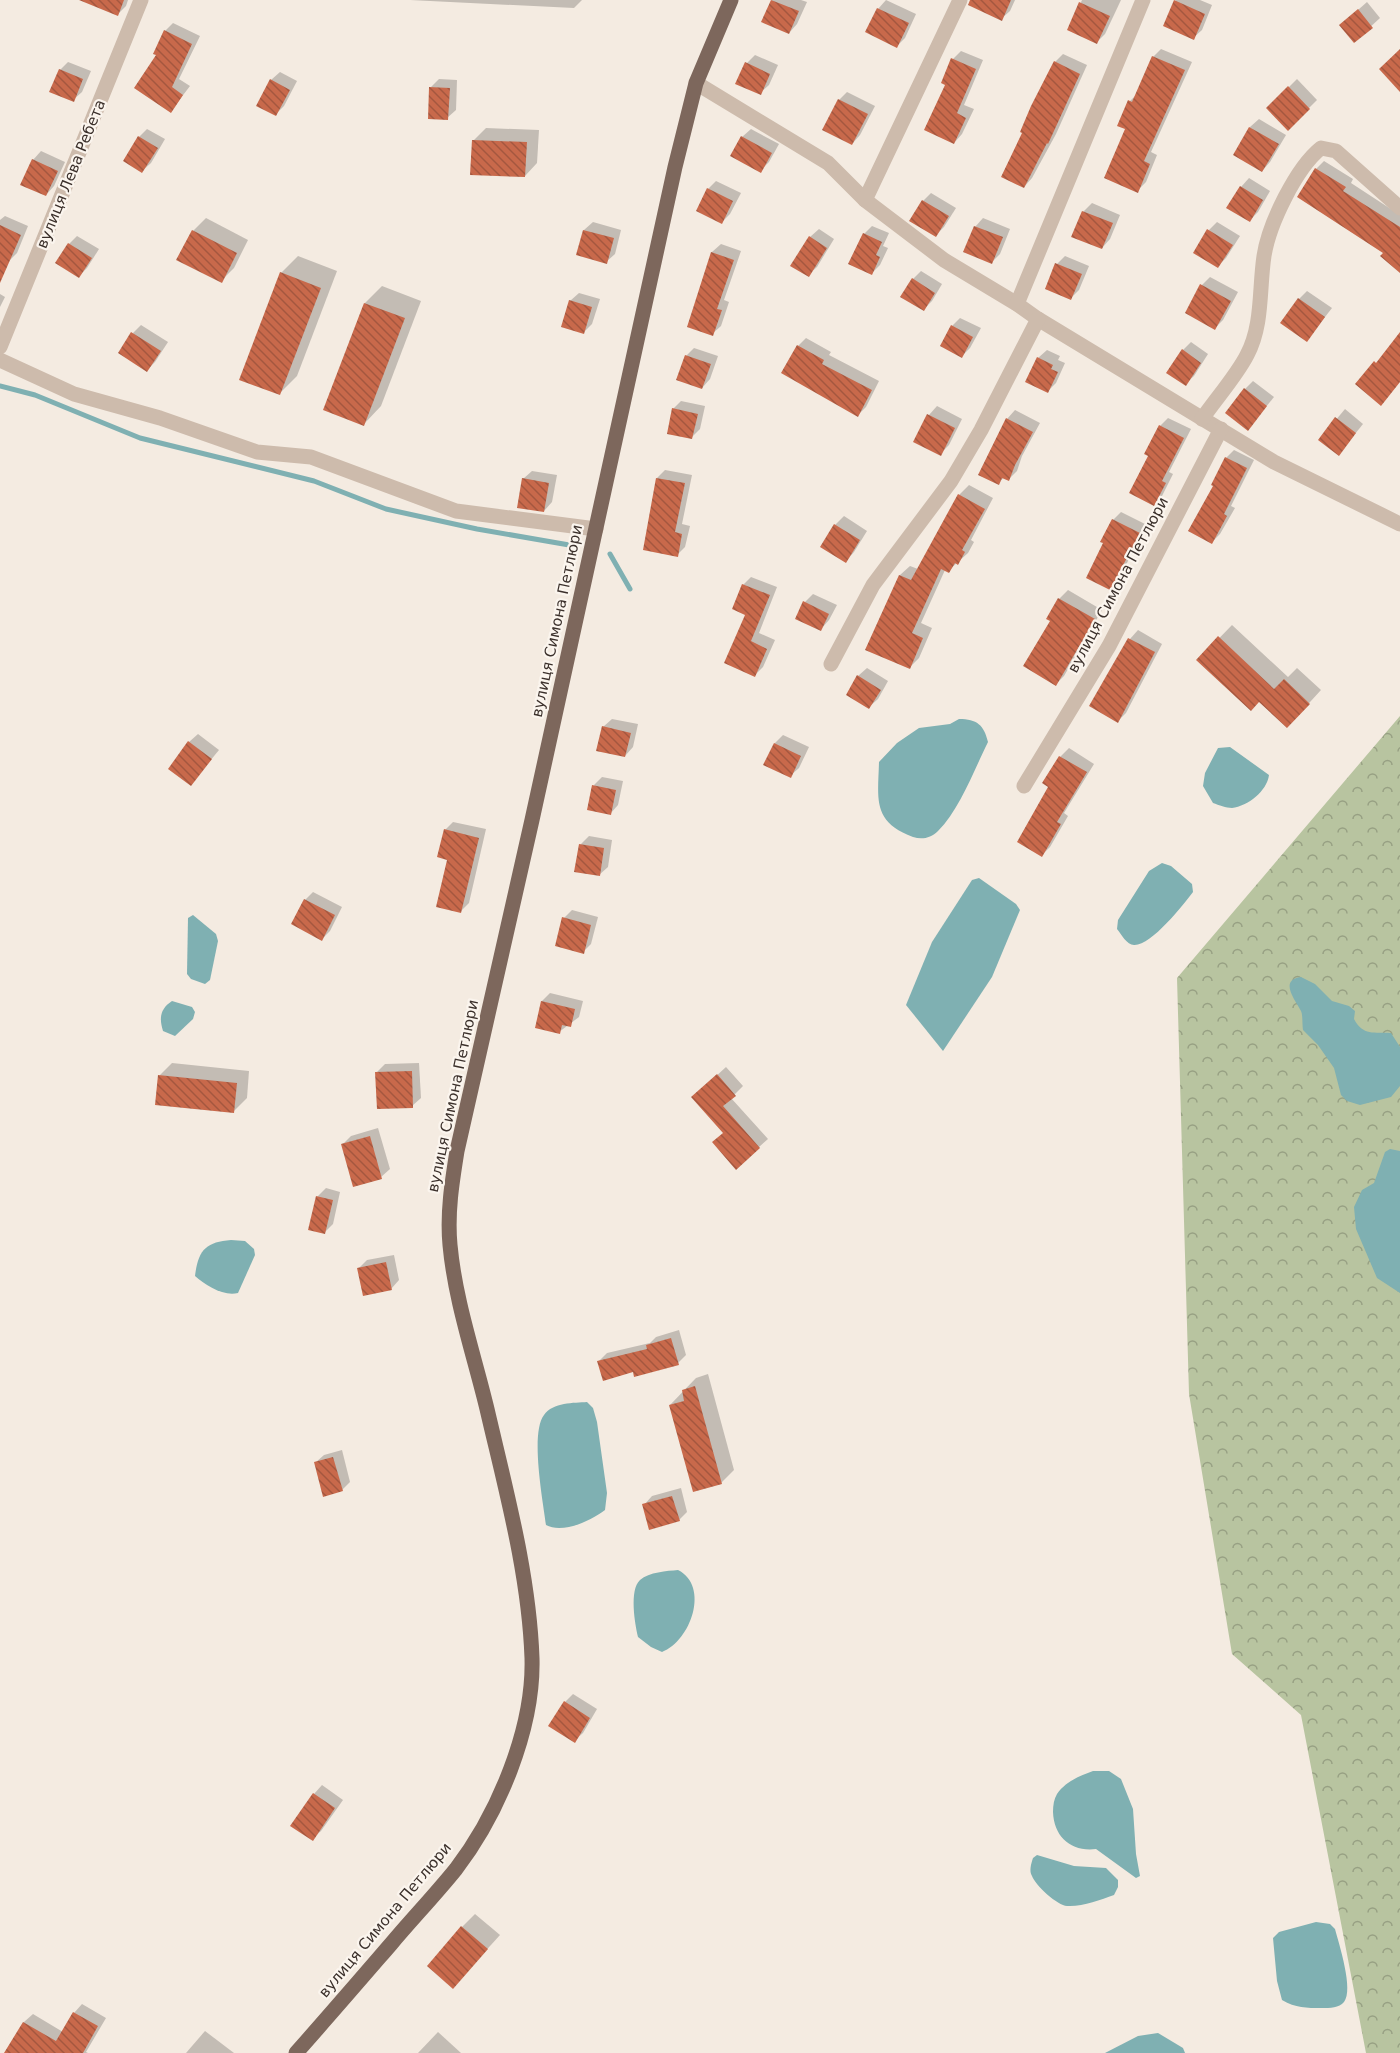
<svg xmlns="http://www.w3.org/2000/svg" width="1400" height="2053" font-family="'DejaVu Sans',sans-serif">
  <defs>
    <pattern id="forest-crowns" width="20" height="18" patternUnits="userSpaceOnUse" patternTransform="scale(1.5)"><rect width="20" height="18" fill="#b8c4a0"/><path d="M2 6a3 3 0 1 1 6 0M12 15a3 3 0 1 1 6 0" fill="none" stroke="#97a083"/></pattern>
    <pattern id="building-back-hatch" width="6" height="6" patternUnits="userSpaceOnUse" patternTransform="scale(1.5)"><rect width="6" height="6" fill="#c8694b"/><path d="M-1 5l2 2M0 0l6 6M5-1l2 2" fill="none" stroke="#a4573f"/></pattern>
  </defs>
  <rect width="100%" height="100%" fill="#f4ebe1"/>
  <polygon fill="url(#forest-crowns)" points="1400,716 1400,2053 1366,2053 1301,1715 1232,1654 1189,1394 1177,978"/>
  <g fill="#7fb0b2">
    <path d="M959 719C977 719 984 725 988 742 974 770 960 809 938 831 931 838 922 840 913 837 872 822 878 799 879 762L897 743 919 728 950 724Z"/>
    <path d="M1230 747 1269 775C1267 791 1248 806 1232 808 1226 808 1219 805 1213 803L1203 786 1205 773 1218 748Z"/>
    <path d="M1162 863 1171 866 1192 884 1193 892C1183 905 1151 946 1134 945 1127 945 1121 934 1117 929L1118 920 1149 871Z"/>
    <polygon points="979,878 1016,904 1020,910 992,977 943,1051 906,1005 932,942 972,880"/>
    <polygon points="193,915 216,934 218,941 210,980 205,984 191,979 187,974 188,918"/>
    <path d="M1301 977 1315 984 1332 1001 1349 1006 1355 1011 1354 1019C1363 1036 1374 1032 1391 1033L1400 1047V1086L1391 1097 1360 1105 1347 1101 1341 1095 1334 1068 1318 1045 1303 1030C1302 1024 1303 1015 1301 1011 1296 1001 1278 980 1301 977Z"/>
    <path d="M172 1001 192 1007 195 1012 193 1019 175 1036 163 1031C159 1018 160 1009 172 1001Z"/>
    <polygon points="1390,1149 1400,1151 1400,1293 1377,1278 1356,1229 1354,1207 1362,1190 1374,1183 1385,1152"/>
    <path d="M231 1240 245 1241 254 1249 255 1255 238 1293C224 1297 205 1285 195 1276 198 1250 206 1242 231 1240Z"/>
    <path d="M587 1402 593 1408 597 1422 607 1493 605 1510C591 1521 562 1534 546 1525 543 1501 530 1433 544 1415 553 1402 574 1403 587 1402Z"/>
    <path d="M678 1570C710 1586 691 1641 662 1652L651 1647 638 1637C635 1624 629 1590 640 1580 649 1572 667 1571 678 1570Z"/>
    <path d="M1093 1771H1109L1121 1779 1133 1809 1136 1854 1140 1876 1136 1878 1096 1849C1071 1852 1054 1837 1053 1812 1053 1805 1054 1799 1057 1794 1066 1781 1080 1776 1093 1771Z"/>
    <path d="M1037 1855 1074 1866 1106 1868 1118 1880V1887L1114 1895C1100 1900 1082 1907 1067 1906 1058 1906 1035 1885 1032 1876 1029 1871 1031 1864 1033 1858Z"/>
    <path d="M1316 1922 1330 1924 1335 1929C1339 1944 1354 1990 1344 2002 1339 2008 1330 2008 1322 2008 1306 2008 1296 2008 1282 2000L1277 1981 1273 1938 1279 1932Z"/>
    <polygon points="1158,2033 1183,2048 1185,2053 1105,2053 1138,2036"/>
  </g>
  <g fill="#0003">
    <polygon points="95,0 128,0 126,6 118,14"/>
    <polygon points="410,0 582,0 574,8"/>
    <polygon points="772,0 801,0 807,2 797,24 789,33 763,21"/>
    <polygon points="886,0 916,14 905,38 897,46 878,9"/>
    <polygon points="983,0 1015,0 1010,11 1001,19"/>
    <polygon points="1082,0 1121,0 1105,34 1097,42 1069,29"/>
    <polygon points="1176,0 1200,0 1212,5 1202,30 1193,38 1175,1"/>
    <polygon points="1367,2 1380,18 1355,41 1341,25"/>
    <polygon points="173,23 200,36 179,79 190,86 171,111 158,55 165,31"/>
    <polygon points="1161,49 1192,62 1151,152 1157,155 1146,182 1137,191 1126,129 1130,101 1137,94 1153,57"/>
    <polygon points="961,51 983,60 964,105 974,109 962,134 954,143 947,84 953,59"/>
    <polygon points="1063,54 1087,65 1056,134 1032,178 1024,187 1055,62"/>
    <polygon points="755,55 778,65 769,85 760,93 747,63"/>
    <polygon points="68,62 91,71 82,92 73,100 60,70"/>
    <polygon points="280,72 297,81 284,106 276,114 271,80"/>
    <polygon points="439,79 457,80 456,110 447,118 431,87"/>
    <polygon points="1297,79 1317,100 1288,129 1268,108"/>
    <polygon points="847,92 875,106 860,135 852,144 839,100"/>
    <polygon points="1259,119 1286,135 1270,162 1262,171 1235,154 1250,127"/>
    <polygon points="486,128 539,130 537,163 525,176 473,141"/>
    <polygon points="147,129 165,139 151,163 142,171 139,137"/>
    <polygon points="751,129 779,144 769,162 760,171 742,137"/>
    <polygon points="41,151 65,162 54,186 46,195 33,160"/>
    <polygon points="1324,161 1353,179 1351,183 1400,215 1400,271 1316,169"/>
    <polygon points="1249,178 1270,191 1258,212 1250,220 1241,187"/>
    <polygon points="716,181 741,193 730,214 722,222 708,189"/>
    <polygon points="931,193 956,208 944,227 936,235 923,201"/>
    <polygon points="1092,203 1120,215 1110,239 1102,248 1083,212"/>
    <polygon points="5,216 28,226 17,253 8,262 0,258 0,220"/>
    <polygon points="206,218 248,240 234,268 221,281 193,231"/>
    <polygon points="983,218 1010,229 1000,254 992,262 975,227"/>
    <polygon points="593,222 621,230 615,254 606,262 578,254 584,230"/>
    <polygon points="1217,222 1240,236 1226,258 1218,266 1209,230"/>
    <polygon points="872,226 889,233 883,246 888,248 880,265 872,273 864,234"/>
    <polygon points="819,229 834,239 817,267 808,275 810,237"/>
    <polygon points="77,236 99,249 87,268 79,276 69,244"/>
    <polygon points="721,244 741,251 724,300 729,302 721,326 712,334 704,276 712,252"/>
    <polygon points="298,256 337,271 297,376 280,393 281,273"/>
    <polygon points="1065,256 1089,266 1079,290 1071,298 1057,264"/>
    <polygon points="921,271 942,284 932,301 924,309 913,279"/>
    <polygon points="1210,277 1238,292 1223,320 1215,328 1202,285"/>
    <polygon points="382,286 421,301 381,406 364,424 365,303"/>
    <polygon points="1307,291 1332,308 1307,340 1299,299"/>
    <polygon points="579,293 600,299 592,324 584,332 570,301"/>
    <polygon points="0,294 5,297 0,307"/>
    <polygon points="960,318 981,328 970,348 962,356 952,326"/>
    <polygon points="141,325 168,342 155,362 147,370 133,333"/>
    <polygon points="806,338 831,352 829,355 879,381 866,407 858,415 798,346"/>
    <polygon points="1191,342 1208,354 1194,376 1185,384 1183,350"/>
    <polygon points="694,348 718,356 710,379 702,388 686,356"/>
    <polygon points="1047,350 1060,356 1058,360 1065,363 1056,383 1048,391 1038,358"/>
    <polygon points="1253,381 1274,397 1248,429 1245,389"/>
    <polygon points="681,401 705,406 700,429 692,437 673,409"/>
    <polygon points="937,406 962,419 949,445 940,454 915,441 929,415"/>
    <polygon points="1345,409 1363,424 1339,454 1320,439"/>
    <polygon points="1015,410 1040,423 1022,456 1017,471 1009,479 1004,477 999,483 980,474 1007,419"/>
    <polygon points="1168,418 1191,429 1169,472 1173,474 1162,496 1154,504 1150,455 1160,426"/>
    <polygon points="1234,450 1254,460 1231,506 1235,508 1220,534 1212,542 1215,485 1226,458"/>
    <polygon points="665,470 692,475 682,524 690,526 685,547 677,555 657,478"/>
    <polygon points="532,471 557,475 552,502 544,511 523,479"/>
    <polygon points="969,485 993,498 971,540 974,542 968,553 948,571 945,570 921,623 932,628 919,658 909,668 900,575 910,566 918,569 959,495"/>
    <polygon points="1121,512 1147,525 1118,580 1110,588 1105,543 1113,520"/>
    <polygon points="844,516 867,531 854,552 846,561 822,546 835,525"/>
    <polygon points="751,577 777,587 759,633 775,640 763,667 755,675 743,585"/>
    <polygon points="1068,590 1102,610 1064,676 1056,684 1052,621 1048,618 1059,599"/>
    <polygon points="813,594 837,605 829,620 821,629 805,602"/>
    <polygon points="1232,625 1288,677 1297,668 1321,690 1300,713 1259,700 1198,660"/>
    <polygon points="1138,630 1162,644 1126,713 1118,721 1091,706 1130,639"/>
    <polygon points="867,668 888,681 878,699 869,707 858,676"/>
    <polygon points="612,719 638,724 633,747 625,756 603,727"/>
    <polygon points="198,734 219,750 191,784 189,742"/>
    <polygon points="783,735 809,747 799,768 790,776 765,764 775,743"/>
    <polygon points="1069,748 1094,764 1064,813 1068,816 1050,847 1042,855 1051,786 1044,783 1060,757"/>
    <polygon points="602,777 623,781 618,805 610,814 594,785"/>
    <polygon points="453,822 486,829 469,903 461,911 448,858 445,830"/>
    <polygon points="589,836 612,840 608,867 599,875 580,845"/>
    <polygon points="313,892 342,907 330,931 322,939 305,900"/>
    <polygon points="572,910 598,917 591,944 583,952 564,918"/>
    <polygon points="550,993 583,1001 579,1017 559,1032 542,1001"/>
    <polygon points="172,1063 249,1071 247,1098 234,1111 159,1076"/>
    <polygon points="419,1063 421,1098 412,1106 377,1072 385,1064"/>
    <polygon points="726,1067 743,1086 731,1098 768,1139 759,1147 724,1132 702,1089"/>
    <polygon points="378,1128 390,1169 381,1177 343,1144 351,1136"/>
    <polygon points="326,1188 340,1192 333,1224 325,1232 317,1197"/>
    <polygon points="394,1255 399,1280 391,1289 358,1269 367,1260"/>
    <polygon points="679,1330 686,1355 678,1363 634,1370 599,1361 607,1353 650,1343 656,1337"/>
    <polygon points="708,1374 734,1470 721,1483 670,1405 696,1378"/>
    <polygon points="342,1450 350,1482 342,1490 315,1463 324,1455"/>
    <polygon points="681,1488 687,1512 679,1520 644,1505 652,1496"/>
    <polygon points="573,1694 597,1709 583,1733 574,1741 565,1702"/>
    <polygon points="322,1785 343,1800 321,1831 312,1839 314,1794"/>
    <polygon points="475,1914 500,1935 453,1987 462,1927"/>
    <polygon points="82,2004 106,2018 86,2052 88,2053 7,2052 24,2022 33,2014 63,2032 74,2013"/>
    <polygon points="205,2031 234,2053 186,2053"/>
    <polygon points="438,2032 461,2053 418,2053"/>
  </g>
  <g fill="none" stroke-linecap="round" stroke-linejoin="round">
    <g stroke="#7fb0b2" stroke-width="5">
      <polyline points="0,386 35,395 140,438 314,481 386,509 477,529 575,546"/>
      <polyline points="610,554 630,589"/>
    </g>
  </g>
  <g fill="url(#building-back-hatch)">
    <polygon points="79,0 124,0 118,16"/>
    <polygon points="771,0 799,11 789,34 761,22"/>
    <polygon points="970,0 1011,0 1002,21 968,5"/>
    <polygon points="1174,0 1205,14 1194,40 1163,26"/>
    <polygon points="1079,2 1110,16 1097,44 1067,30"/>
    <polygon points="877,8 909,23 897,48 865,32"/>
    <polygon points="1358,9 1373,28 1354,43 1339,25"/>
    <polygon points="164,30 192,44 172,87 183,95 171,113 134,88 156,55 153,54"/>
    <polygon points="1400,49 1400,92 1379,69"/>
    <polygon points="1152,56 1185,70 1144,161 1150,164 1138,193 1104,178 1125,129 1117,126 1128,100 1132,102"/>
    <polygon points="951,58 976,69 957,113 966,118 954,144 924,130 945,85 941,83"/>
    <polygon points="1054,61 1080,74 1048,144 1047,143 1024,188 1001,177 1022,133 1020,132 1031,106"/>
    <polygon points="745,62 770,74 761,95 735,84"/>
    <polygon points="59,69 83,79 74,102 49,92"/>
    <polygon points="270,79 290,90 276,116 256,106"/>
    <polygon points="1288,86 1310,109 1288,131 1266,108"/>
    <polygon points="429,87 450,88 448,120 428,119"/>
    <polygon points="838,99 868,114 852,145 822,130"/>
    <polygon points="1249,127 1279,144 1262,172 1233,155"/>
    <polygon points="138,136 158,148 142,173 123,161"/>
    <polygon points="741,136 772,153 761,173 730,156"/>
    <polygon points="472,140 527,142 525,177 470,175"/>
    <polygon points="32,159 58,171 46,196 20,185"/>
    <polygon points="1315,168 1346,187 1343,191 1400,227 1400,273 1380,256 1383,253 1297,197"/>
    <polygon points="1240,186 1263,200 1250,222 1226,208"/>
    <polygon points="707,188 733,201 722,224 696,211"/>
    <polygon points="922,200 949,216 936,237 909,221"/>
    <polygon points="1082,211 1113,223 1102,249 1071,237"/>
    <polygon points="0,225 21,235 0,283"/>
    <polygon points="974,226 1003,237 992,264 963,252"/>
    <polygon points="1207,229 1233,245 1218,268 1193,253"/>
    <polygon points="192,230 237,253 222,283 176,260"/>
    <polygon points="583,230 614,238 607,264 576,255"/>
    <polygon points="863,233 882,242 876,255 880,257 872,275 848,264"/>
    <polygon points="809,236 827,248 809,277 790,266"/>
    <polygon points="68,243 92,258 79,278 55,263"/>
    <polygon points="711,252 734,260 717,309 722,310 713,336 687,327"/>
    <polygon points="1055,263 1082,274 1071,300 1045,289"/>
    <polygon points="280,272 321,288 280,395 239,380"/>
    <polygon points="912,278 935,293 924,311 900,297"/>
    <polygon points="1200,284 1231,301 1215,330 1185,313"/>
    <polygon points="1298,298 1325,317 1307,342 1280,323"/>
    <polygon points="569,300 592,307 584,334 561,327"/>
    <polygon points="364,303 405,318 364,426 323,410"/>
    <polygon points="951,325 973,337 962,358 940,346"/>
    <polygon points="131,332 161,351 147,372 118,353"/>
    <polygon points="1400,332 1400,382 1381,406 1355,384 1374,361 1376,363"/>
    <polygon points="797,345 824,360 822,364 872,390 858,417 781,373"/>
    <polygon points="1182,349 1201,363 1186,386 1166,373"/>
    <polygon points="685,355 711,364 702,389 676,380"/>
    <polygon points="1037,357 1053,365 1051,369 1058,372 1048,393 1025,382"/>
    <polygon points="1244,388 1267,406 1248,431 1225,413"/>
    <polygon points="672,408 698,414 692,439 667,434"/>
    <polygon points="927,414 955,428 941,456 913,442"/>
    <polygon points="1335,417 1356,433 1339,456 1318,440"/>
    <polygon points="1006,418 1033,432 1015,465 1009,481 1002,478 999,485 978,475"/>
    <polygon points="1159,425 1184,438 1162,481 1166,483 1154,506 1129,493 1148,456 1144,454"/>
    <polygon points="1225,457 1247,468 1224,514 1227,516 1212,544 1188,531 1213,486 1211,485"/>
    <polygon points="522,478 549,483 544,512 517,508"/>
    <polygon points="656,478 685,483 675,532 682,534 678,557 643,550"/>
    <polygon points="958,494 985,509 962,550 965,552 958,565 955,563 949,573 941,569 912,633 923,638 910,669 865,650 899,575 911,580"/>
    <polygon points="1112,519 1140,533 1110,590 1086,578 1103,543 1100,542"/>
    <polygon points="834,524 860,540 846,563 820,547"/>
    <polygon points="742,584 770,595 751,641 767,649 755,677 724,663 745,615 732,609"/>
    <polygon points="1058,598 1095,619 1056,686 1023,666 1050,621 1046,619"/>
    <polygon points="803,601 829,614 821,631 795,619"/>
    <polygon points="1218,636 1274,689 1284,679 1310,704 1287,728 1259,702 1251,711 1196,660"/>
    <polygon points="1128,638 1155,652 1118,723 1089,706"/>
    <polygon points="857,675 881,690 869,709 846,695"/>
    <polygon points="602,726 631,733 625,757 596,751"/>
    <polygon points="188,741 212,759 191,786 168,769"/>
    <polygon points="774,743 801,756 791,778 763,765"/>
    <polygon points="1059,756 1087,772 1057,822 1061,824 1042,857 1017,842 1048,787 1042,783"/>
    <polygon points="592,785 616,790 611,815 587,810"/>
    <polygon points="444,829 479,838 461,913 436,907 447,860 437,857"/>
    <polygon points="579,844 604,848 600,876 574,872"/>
    <polygon points="304,899 335,915 322,941 291,924"/>
    <polygon points="562,917 591,925 584,954 555,946"/>
    <polygon points="541,1001 575,1009 571,1027 562,1025 560,1034 535,1028"/>
    <polygon points="412,1071 413,1108 377,1109 375,1072"/>
    <polygon points="717,1074 736,1096 723,1106 760,1148 736,1170 712,1142 723,1133 691,1097"/>
    <polygon points="158,1075 237,1083 234,1113 155,1105"/>
    <polygon points="370,1136 382,1179 353,1187 341,1144"/>
    <polygon points="316,1196 333,1200 325,1234 308,1230"/>
    <polygon points="386,1262 392,1290 363,1296 357,1268"/>
    <polygon points="671,1338 679,1365 634,1377 633,1372 603,1381 597,1361 647,1349 646,1345"/>
    <polygon points="695,1386 722,1484 693,1492 669,1405 684,1401 682,1390"/>
    <polygon points="333,1457 343,1491 323,1497 314,1462"/>
    <polygon points="672,1496 680,1521 649,1530 642,1504"/>
    <polygon points="564,1701 590,1718 575,1743 548,1726"/>
    <polygon points="313,1793 335,1808 313,1841 290,1826"/>
    <polygon points="461,1926 488,1949 453,1989 427,1966"/>
    <polygon points="73,2012 98,2026 83,2053 4,2053 23,2022 56,2041"/>
  </g>
  <g fill="none" stroke-linecap="round" stroke-linejoin="round">
    <g stroke="#cdbbac" stroke-width="15">
      <polyline points="696,83 828,163 865,200 944,260 1017,304 1038,319 1274,462 1400,524"/>
      <polyline points="865,200 960,0"/>
      <polyline points="1017,304 1143,0"/>
      <polyline points="0,347 141,0"/>
      <polyline points="0,360 74,394 160,418 257,452 311,457 456,511 596,529"/>
      <path d="M1202 419C1215 400 1237 375 1247 355 1263 325 1259 289 1264 256 1269 224 1296 168 1321 148L1336 151 1400 208"/>
      <polyline points="831,664 873,585 951,481 981,430 1038,319"/>
      <polyline points="1024,786 1109,646 1221,429"/>
    </g>
    <path stroke="#7d675c" stroke-width="15" d="M296 2053C328 2017 359 1981 391 1944 412 1919 435 1895 456 1869 498 1814 534 1729 532 1658 529 1574 506 1491 487 1409 474 1355 455 1300 450 1245 447 1213 452 1182 457 1151L532 820 675 167 696 83 731 0"/>
  </g>
  <g text-anchor="middle" dominant-baseline="central" stroke-width="4.5" stroke-linejoin="round" paint-order="stroke">
    <g font-size="15" fill="#3b302b" stroke="#fbf5ee">
      <text transform="translate(71 174) rotate(-68)">вулиця Лева Ребета</text>
      <text transform="translate(1118 585) rotate(-62)">вулиця Симона Петлюри</text>
      <text transform="translate(557 621) rotate(-78)">вулиця Симона Петлюри</text>
      <text transform="translate(453 1096) rotate(-78)">вулиця Симона Петлюри</text>
      <text transform="translate(385 1920) rotate(-50)">вулиця Симона Петлюри</text>
    </g>
  </g>
</svg>
